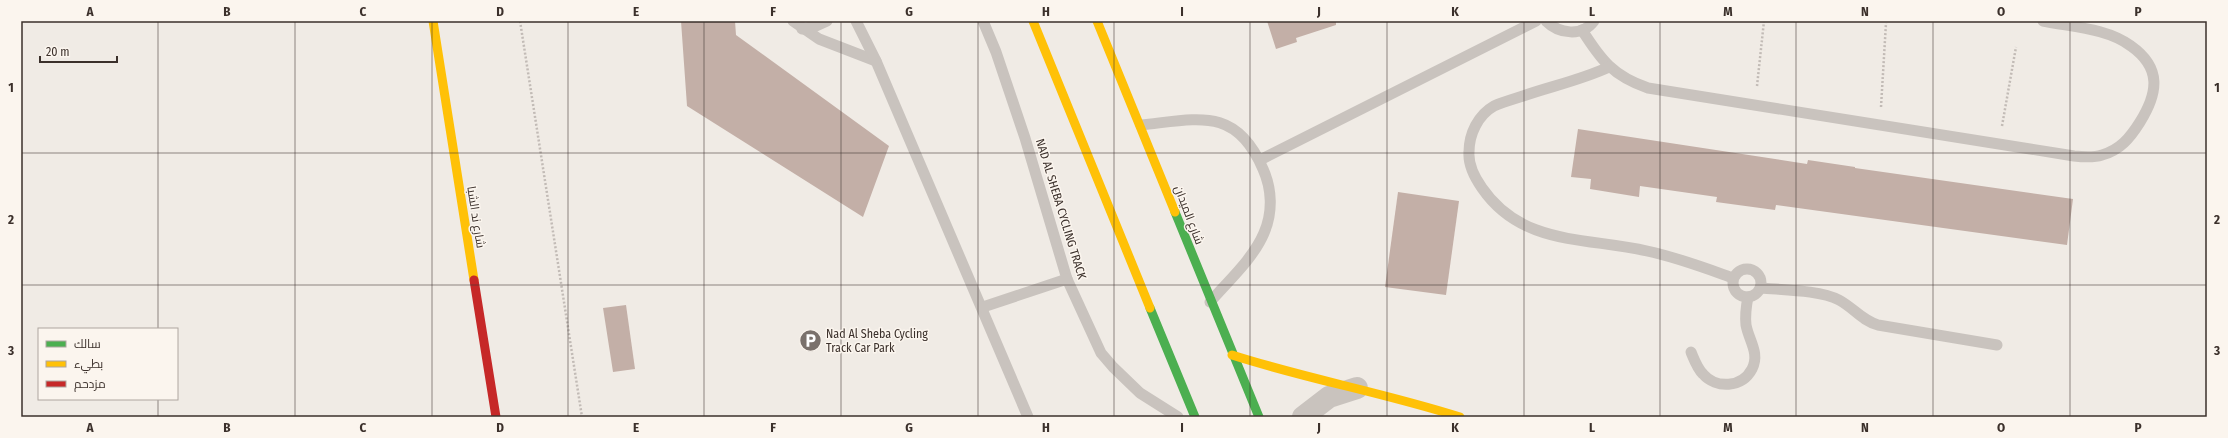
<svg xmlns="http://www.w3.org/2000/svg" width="2228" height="438" font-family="'Fira Sans Condensed',Cairo,sans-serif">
  <rect width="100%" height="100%" fill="#f0ebe5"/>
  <g fill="#c3afa7">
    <polygon points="681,21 735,21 736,35 889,146 863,217 687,106"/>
    <polygon points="1267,21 1336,21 1336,25 1296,38 1297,42 1276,49"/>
    <polygon points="1578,129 1807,164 1808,160 1855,167 1855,168 2073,199 2067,245 1776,205 1775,210 1716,202 1717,197 1640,186 1639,197 1590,189 1591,179 1571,177"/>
    <polygon points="1398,192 1459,201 1446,295 1385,287"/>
    <polygon points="626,305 635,369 613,372 603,308"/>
  </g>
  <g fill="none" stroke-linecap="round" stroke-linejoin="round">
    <g stroke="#c2bbb6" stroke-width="2.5" stroke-dasharray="2 2" stroke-linecap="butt">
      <polyline points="520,21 582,417"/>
      <polyline points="1757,86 1764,21"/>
      <polyline points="1881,107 1886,23"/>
      <polyline points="2002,126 2016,47"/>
    </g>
    <g stroke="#c9c3be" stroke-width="11">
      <polyline points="793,21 819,39 876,61"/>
      <polyline points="856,21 876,61 1028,417"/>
      <polyline points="983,21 996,52 1025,138 1067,279 1101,353 1113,367 1140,393 1178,417"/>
      <path d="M1546 21C1559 34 1582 37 1594 21"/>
      <polyline points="802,29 816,26 827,21"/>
      <path d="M1582 30C1601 60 1613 76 1648 88L2074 156C2083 157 2093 158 2102 155 2120 150 2130 138 2140 122 2158 93 2162 68 2131 46 2107 28 2071 27 2043 21"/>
      <path d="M1609 67C1581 80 1552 86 1523 96 1514 99 1503 102 1494 106 1478 115 1469 134 1469 152 1468 165 1475 178 1482 188 1522 246 1586 237 1647 251 1676 257 1705 268 1733 278"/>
      <path d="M1141 125C1198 119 1236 106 1263 169 1272 189 1273 212 1264 233 1253 259 1228 281 1210 302"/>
      <polyline points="1260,160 1536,21"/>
      <circle cx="1747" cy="283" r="14"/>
      <path d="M1761 288C1783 290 1820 290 1839 300 1854 308 1861 320 1878 325L1997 345"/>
      <polyline points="983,307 1067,279"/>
      <path d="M1691 352C1694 359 1697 368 1703 374 1716 389 1742 388 1752 369 1760 353 1749 341 1746 325 1745 316 1746 307 1748 297"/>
    </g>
    <polyline stroke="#c9c3be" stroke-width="22" points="1303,417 1329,397 1357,388"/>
    <g stroke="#4caf50" stroke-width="9">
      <polyline points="1175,212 1259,417"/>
      <polyline points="1150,308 1195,417"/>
    </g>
    <g stroke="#ffc107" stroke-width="9">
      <polyline points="433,21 474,280"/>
      <polyline points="1033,21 1150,308"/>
      <polyline points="1097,21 1175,212"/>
      <path d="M1232 355C1307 379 1385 393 1460 417"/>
    </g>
    <polyline stroke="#c62828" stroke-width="9" points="474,280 496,417"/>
  </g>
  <path fill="none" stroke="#3b302b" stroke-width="1" stroke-opacity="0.55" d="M158 21V329M295 21V417M432 21V417M568 21V417M704 21V417M841 21V417M978 21V417M1114 21V417M1250 21V417M1387 21V417M1524 21V417M1660 21V417M1796 21V417M1933 21V417M2070 21V417M21 153H2207M21 285H2207M158 399V417"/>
  <defs>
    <symbol id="parking-disc" viewBox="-11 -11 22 22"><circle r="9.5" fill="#7a716c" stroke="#fbf5ee"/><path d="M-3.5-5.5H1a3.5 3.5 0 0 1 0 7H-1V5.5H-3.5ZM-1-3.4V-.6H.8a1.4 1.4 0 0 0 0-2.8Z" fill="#fff"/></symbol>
  </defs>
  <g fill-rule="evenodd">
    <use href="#parking-disc" x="798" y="328" width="25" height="25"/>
  </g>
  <g text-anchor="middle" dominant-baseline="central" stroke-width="3" stroke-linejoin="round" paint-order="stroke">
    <g font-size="12" fill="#3b302b" stroke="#fbf5ee">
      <text transform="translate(1061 209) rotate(73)">NAD AL SHEBA CYCLING TRACK</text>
      <text transform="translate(1189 215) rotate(69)">شارع الميدان</text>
      <text transform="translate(476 217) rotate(81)">شارع ند الشبا</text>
    </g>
    <g font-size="12" fill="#3b302b" stroke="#fbf5ee" text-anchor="start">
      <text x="826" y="334">Nad Al Sheba Cycling<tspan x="826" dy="14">Track Car Park</tspan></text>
    </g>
  </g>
  <rect width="2228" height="438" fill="none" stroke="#fbf5ee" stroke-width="44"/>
  <rect x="38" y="328" width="140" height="72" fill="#fbf5ee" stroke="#aea6a0"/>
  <rect x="46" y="341" width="20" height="6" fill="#4caf50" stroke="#aea6a0"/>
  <text x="74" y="348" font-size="12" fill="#3b302b">سالك</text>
  <rect x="46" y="361" width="20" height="6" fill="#ffc107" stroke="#aea6a0"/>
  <text x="74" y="368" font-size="12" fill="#3b302b">بطيء</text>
  <rect x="46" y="381" width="20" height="6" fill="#c62828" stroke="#aea6a0"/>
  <text x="74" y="388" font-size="12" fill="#3b302b">مزدحم</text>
  <path d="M40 56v6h77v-6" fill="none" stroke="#3b302b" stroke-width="2"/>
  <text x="46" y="56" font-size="12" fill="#3b302b" stroke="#fbf5ee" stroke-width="3" paint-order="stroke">20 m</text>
  <rect x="22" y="22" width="2184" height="394" fill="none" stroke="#3b302b" stroke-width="1.5"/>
  <g font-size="13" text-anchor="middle" font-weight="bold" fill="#3b302b">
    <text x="90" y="16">A</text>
    <text x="227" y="16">B</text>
    <text x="363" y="16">C</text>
    <text x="500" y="16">D</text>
    <text x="636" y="16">E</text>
    <text x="773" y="16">F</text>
    <text x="909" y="16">G</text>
    <text x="1046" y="16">H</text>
    <text x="1182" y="16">I</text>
    <text x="1319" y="16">J</text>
    <text x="1455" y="16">K</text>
    <text x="1592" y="16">L</text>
    <text x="1728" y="16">M</text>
    <text x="1865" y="16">N</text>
    <text x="2001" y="16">O</text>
    <text x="2138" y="16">P</text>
    <text x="11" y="92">1</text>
    <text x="2217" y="92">1</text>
    <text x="11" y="224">2</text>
    <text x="2217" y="224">2</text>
    <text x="11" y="355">3</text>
    <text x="2217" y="355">3</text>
    <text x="90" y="432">A</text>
    <text x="227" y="432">B</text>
    <text x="363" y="432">C</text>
    <text x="500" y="432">D</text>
    <text x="636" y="432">E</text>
    <text x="773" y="432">F</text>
    <text x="909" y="432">G</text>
    <text x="1046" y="432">H</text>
    <text x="1182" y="432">I</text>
    <text x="1319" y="432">J</text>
    <text x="1455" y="432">K</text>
    <text x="1592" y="432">L</text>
    <text x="1728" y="432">M</text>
    <text x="1865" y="432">N</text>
    <text x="2001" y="432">O</text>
    <text x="2138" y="432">P</text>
  </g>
</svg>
